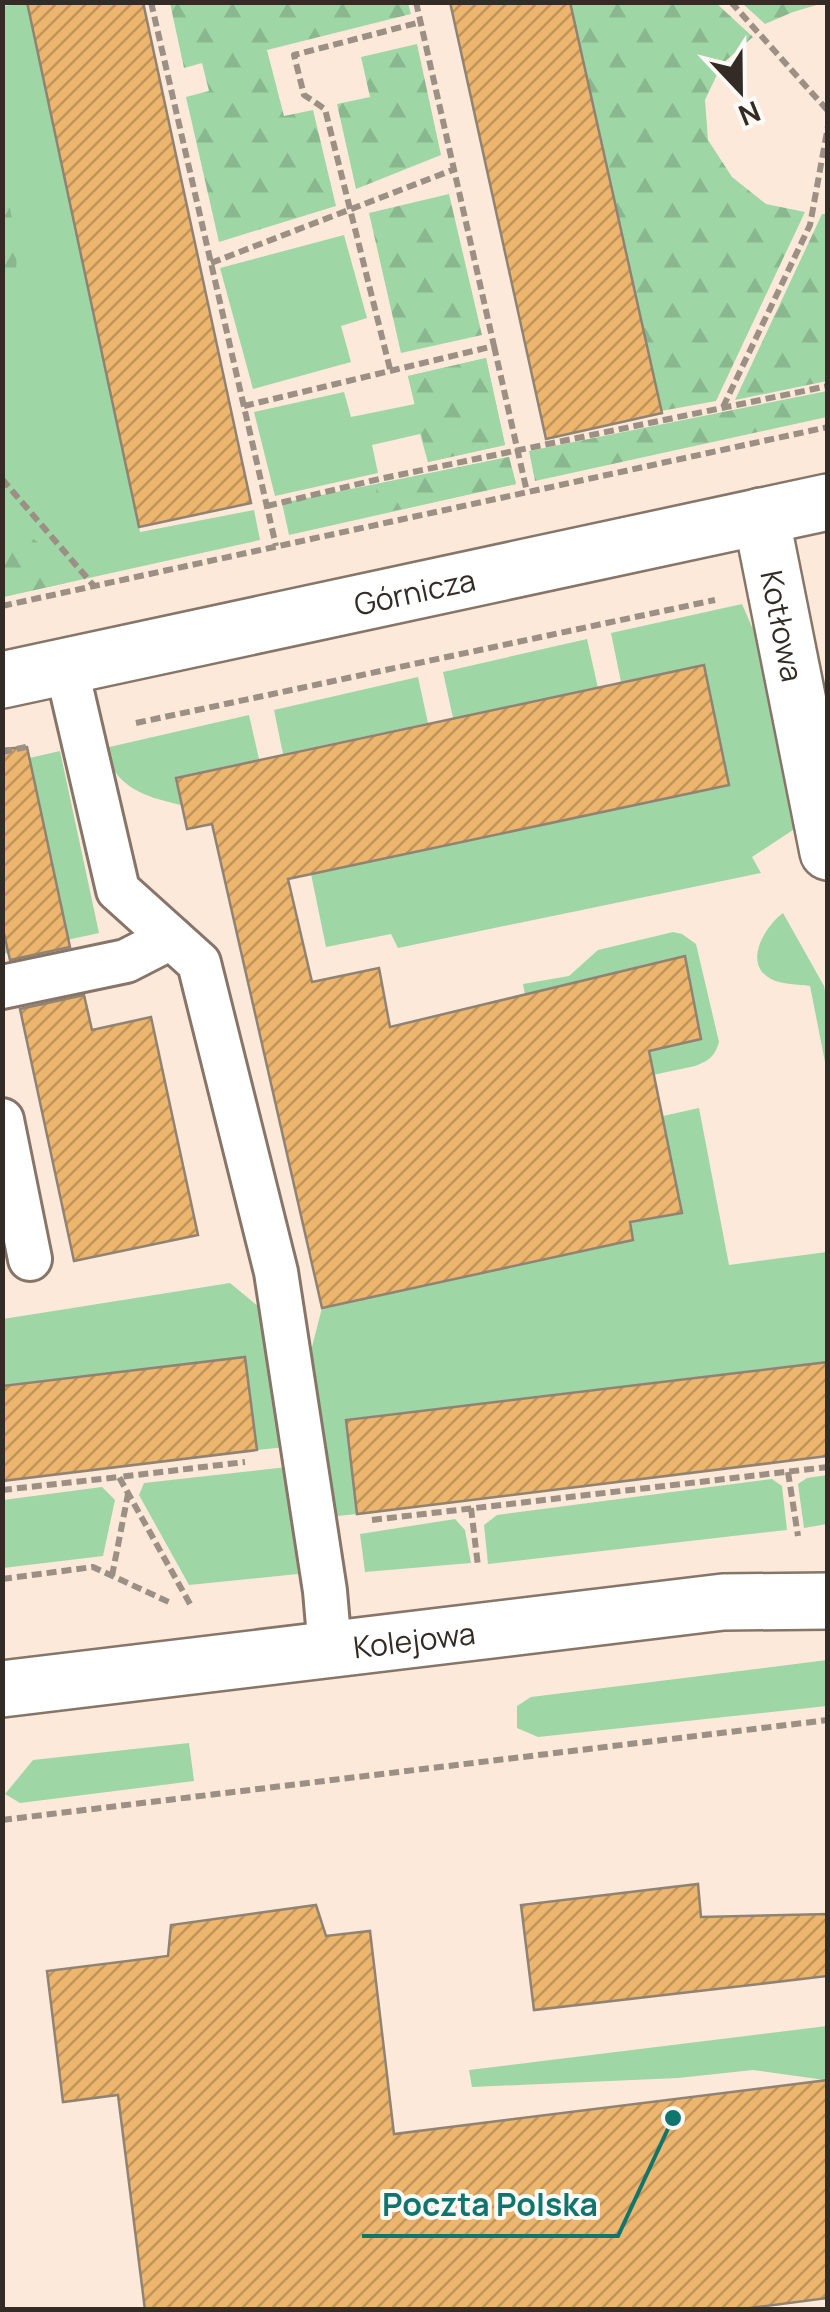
<svg xmlns="http://www.w3.org/2000/svg" width="830" height="2312" font-family="Manrope,sans-serif">
  <defs>
    <pattern id="forest-firs" width="22" height="20" patternUnits="userSpaceOnUse" patternTransform="scale(2.5)"><rect width="22" height="20" fill="#9fd6a5"/><path d="M5 1l3.5 6h-7zM16 11l3.5 6h-7z" fill="#89b88e"/></pattern>
    <pattern id="building-hatch" width="6" height="6" patternUnits="userSpaceOnUse" patternTransform="scale(2.5)"><rect width="6" height="6" fill="#ecb66e"/><path d="M-1 1l2-2M0 6l6-6M5 7l2-2" fill="none" stroke="#c0945a"/></pattern>
  </defs>
  <rect width="100%" height="100%" fill="#fce9da"/>
  <g fill="#9fd6a5">
    <polygon points="27,3 140,532 254,510 260,540 3,597 2,6"/>
    <polygon points="344,235 367,318 341,326 351,362 253,389 220,268"/>
    <polygon points="486,358 505,445 428,462 420,434 372,445 378,473 275,496 254,412 344,392 351,417 415,404 408,376"/>
    <polygon points="509,457 516,484 289,535 282,503"/>
    <polygon points="742,604 752,627 767,617 799,826 752,857 761,873 398,948 391,934 326,947 311,874 728,785 704,665 621,682 611,633"/>
    <polygon points="587,639 598,688 453,718 443,672"/>
    <polygon points="418,677 428,723 283,754 274,710"/>
    <path d="M249 715 259 759 176 777 181 805C146 797 114 788 105 748Z"/>
    <polygon points="60,751 99,933 3,954 2,941 66,926 35,782 3,764"/>
    <path d="M783 913 824 986 828 1004 827 1072 810 986C798 984 782 985 771 979 742 964 765 926 783 913Z"/>
    <path d="M673 932 682 934 696 944 719 1042C715 1056 709 1061 695 1066L601 1086 525 995 523 984 569 976 598 950Z"/>
    <polygon points="699,1108 729,1265 827,1252 827,1362 662,1382 672,1474 580,1488 568,1395 347,1420 357,1514 327,1517 307,1366 322,1308 633,1240 630,1222 682,1213 663,1116"/>
    <polygon points="230,1283 265,1312 286,1447 257,1450 245,1357 3,1386 3,1319"/>
    <polygon points="287,1467 298,1574 189,1585 139,1495 144,1483"/>
    <polygon points="827,1475 827,1524 804,1528 798,1484 807,1478"/>
    <polygon points="772,1479 782,1486 787,1530 488,1564 484,1525 497,1515"/>
    <polygon points="102,1487 115,1500 103,1556 3,1568 3,1500"/>
    <polygon points="455,1519 465,1530 471,1563 365,1572 360,1534"/>
    <polygon points="827,1660 827,1706 538,1737 517,1728 517,1706 531,1697"/>
    <polygon points="189,1743 194,1781 20,1803 5,1794 33,1760"/>
    <polygon points="827,2026 827,2098 825,2080 753,2070 678,2078 472,2087 469,2070"/>
  </g>
  <g fill="url(#forest-firs)">
    <polygon points="827,2 793,12 765,24 742,3"/>
    <polygon points="170,3 408,3 411,14 267,50 284,116 313,110 336,206 219,242 186,97 209,91 202,63 184,68"/>
    <polygon points="570,3 716,3 753,37 722,64 705,100 708,140 732,177 766,204 805,212 716,401 661,411"/>
    <polygon points="417,44 441,155 356,189 337,104 370,97 361,57"/>
    <polygon points="449,194 482,335 401,353 369,213"/>
    <path d="M3 201 9 204C17 241 23 279 3 314Z"/>
    <polygon points="822,214 828,214 827,381 735,400"/>
    <polygon points="486,358 505,445 428,462 408,376"/>
    <polygon points="827,391 827,417 535,481 529,451"/>
    <polygon points="509,457 516,484 379,514 375,510 377,484"/>
    <polygon points="25,532 51,553 66,583 3,597 3,535"/>
  </g>
  <g fill="url(#building-hatch)" stroke="#908373" stroke-width="2.5">
    <polygon points="27,2 143,2 251,503 139,527"/>
    <polygon points="450,2 570,2 662,413 546,439"/>
    <polygon points="704,665 729,785 288,879 312,982 379,968 390,1027 685,956 701,1039 649,1051 682,1213 630,1222 633,1240 322,1308 212,824 187,829 176,778"/>
    <polygon points="27,747 70,947 10,960 2,925 2,749"/>
    <polygon points="84,995 92,1030 151,1017 198,1235 74,1261 20,1009"/>
    <polygon points="245,1357 257,1450 2,1481 2,1386"/>
    <polygon points="828,1362 828,1456 357,1514 346,1420"/>
    <polygon points="698,1884 701,1917 828,1914 828,1976 534,2010 521,1905"/>
    <polygon points="316,1905 326,1936 370,1931 394,2134 828,2080 828,2298 734,2310 145,2310 118,2095 63,2102 47,1971 168,1956 171,1925"/>
  </g>
  <g fill="none" stroke-linecap="round" stroke-linejoin="round">
    <defs>
      <g id="service">
        <polyline points="66,666 118,890 199,963 276,1272 325,1591 330,1649"/>
        <polyline points="2,987 126,961 171,938"/>
        <polyline points="2,1120 30,1259"/>
      </g>
      <g id="minor">
        <path id="s1" d="M761 516 828 852"/>
        <path id="s2" d="M2 680 828 502"/>
      </g>
      <g id="tertiary">
        <path id="s3" d="M2 1689 723 1602 828 1601"/>
      </g>
    </defs>
    <use href="#service" stroke="#867568" stroke-width="48"/>
    <use href="#minor" stroke="#867568" stroke-width="60"/>
    <use href="#tertiary" stroke="#867568" stroke-width="60"/>
    <g stroke="#9c8f84" stroke-width="6" stroke-dasharray="10 5" stroke-linecap="butt">
      <polyline points="151,2 276,546"/>
      <polyline points="731,2 828,111"/>
      <polyline points="211,263 455,169"/>
      <polyline points="494,346 527,492"/>
      <polyline points="390,369 325,109 304,95 294,55 421,22"/>
      <polyline points="244,406 494,346 416,2"/>
      <polyline points="723,407 810,225 828,126"/>
      <polyline points="2,479 94,586"/>
      <polyline points="267,506 379,479 828,386"/>
      <polyline points="2,606 828,427"/>
      <polyline points="136,723 715,600"/>
      <polyline points="2,752 26,747"/>
      <polyline points="788,1472 798,1536"/>
      <polyline points="2,1490 119,1477"/>
      <polyline points="471,1508 478,1566"/>
      <polyline points="372,1520 828,1467"/>
      <polyline points="112,1576 128,1494"/>
      <polyline points="2,1579 93,1567 171,1603"/>
      <polyline points="190,1604 119,1477 245,1462"/>
      <polyline points="2,1820 828,1720"/>
    </g>
    <use href="#service" stroke="#fff" stroke-width="42"/>
    <use href="#minor" stroke="#fff" stroke-width="55"/>
    <use href="#tertiary" stroke="#fff" stroke-width="55"/>
  </g>
  <g text-anchor="middle" dominant-baseline="central" stroke-width="8" stroke-linejoin="round" paint-order="stroke">
    <g font-size="30" fill="#332c26" stroke="#fdf9f6">
      <text stroke="none"><textPath href="#s2" startOffset="422">Górnicza</textPath></text>
      <text stroke="none"><textPath href="#s1" startOffset="112">Kotłowa</textPath></text>
      <text stroke="none"><textPath href="#s3" startOffset="415">Kolejowa</textPath></text>
    </g>
  </g>
  <path fill="none" stroke="#0f766e" stroke-width="4" d="M673 2118L618 2236H362"/>
  <circle fill="#0f766e" stroke="#fdf9f6" stroke-width="4" cx="673" cy="2118" r="10"/>
  <g font-size="32" text-anchor="middle" font-weight="bold" fill="#0f766e" stroke="#fdf9f6" stroke-width="8" stroke-linejoin="round" paint-order="stroke">
    <text x="490" y="2216">Poczta Polska</text>
  </g>
  <rect width="830" height="2312" fill="none" stroke="#332c26" stroke-width="10"/>
  <g transform="translate(740 90) rotate(158)" stroke="#fdf9f6" stroke-width="8" paint-order="stroke">
  <path d="M0-8L18 38L0 25L-18 38Z" fill="#332c26"/>
  <text y="-15" font-size="28" font-weight="bold" text-anchor="middle" fill="#332c26">N</text>
  </g>
</svg>
